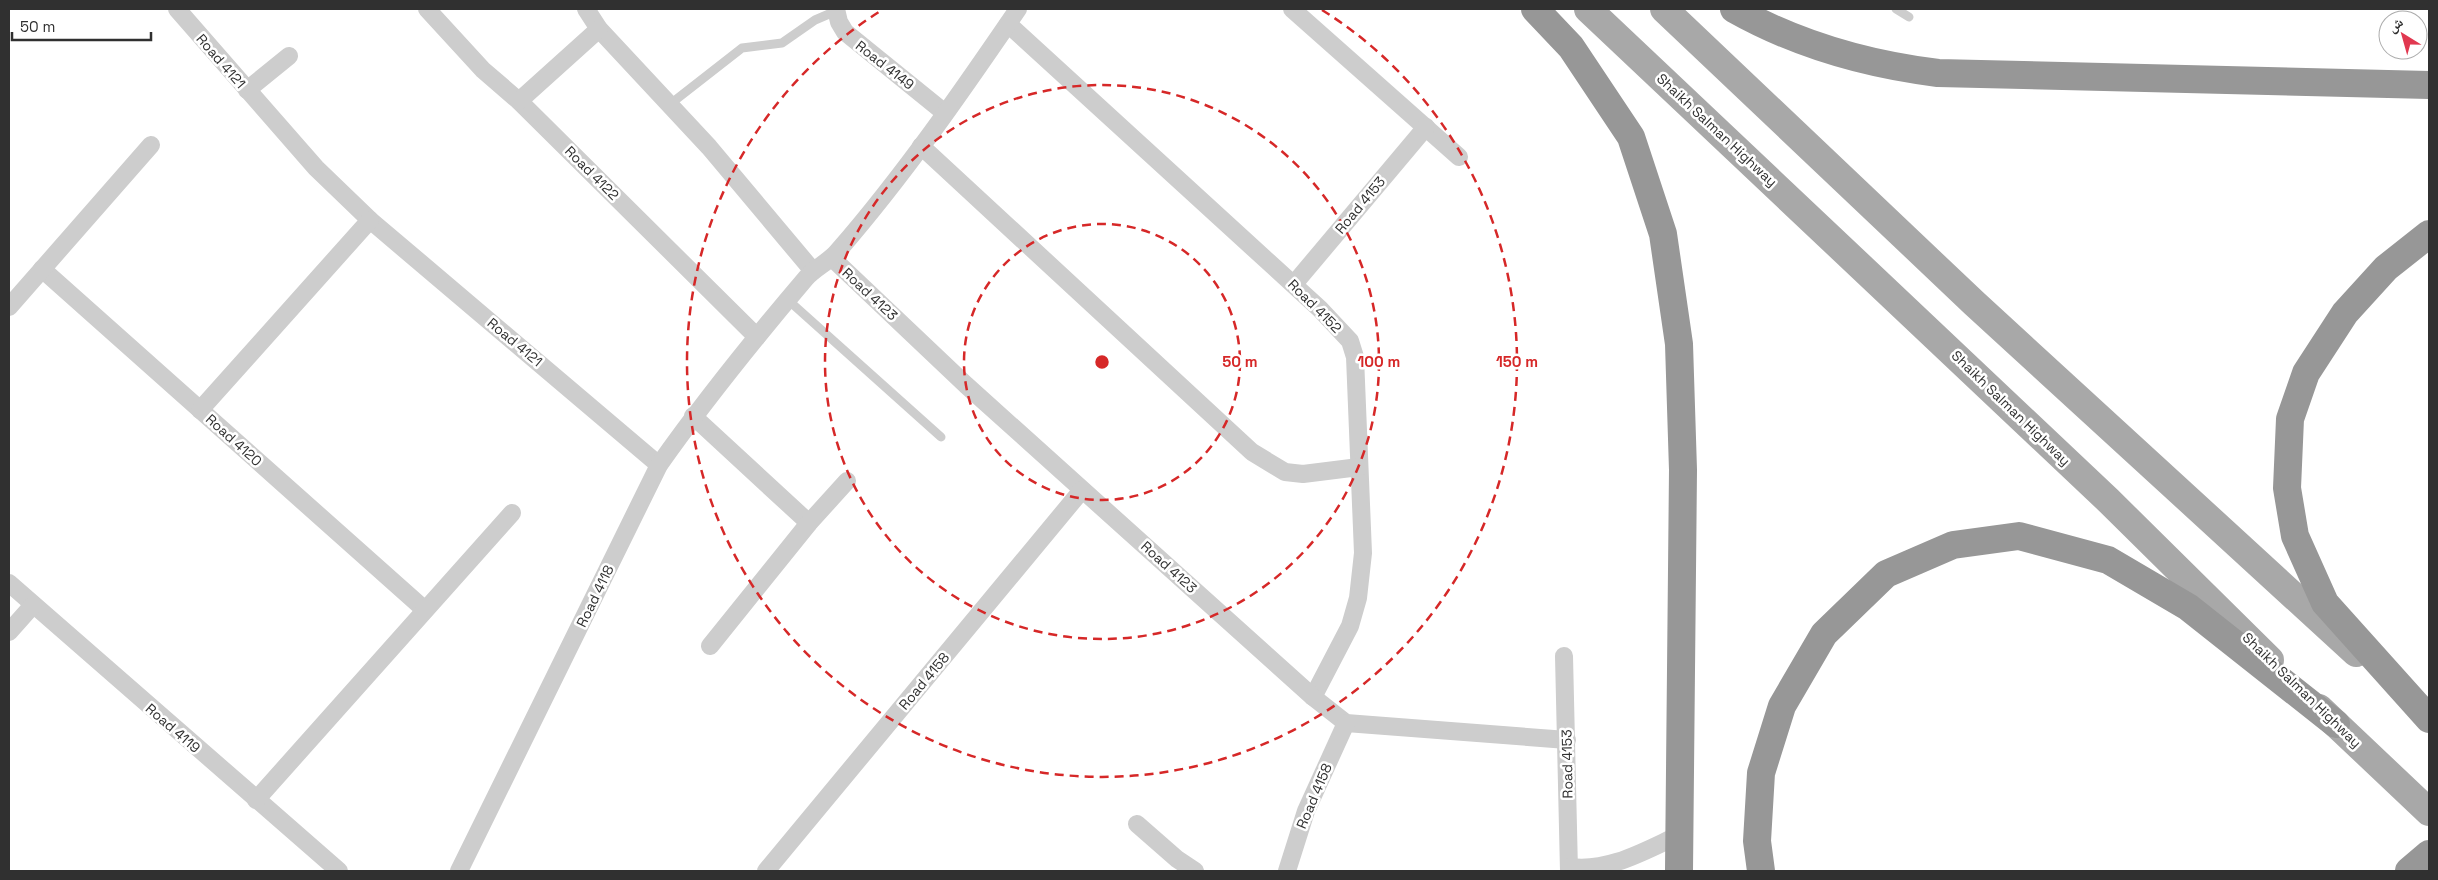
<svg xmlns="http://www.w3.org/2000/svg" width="2438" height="880" font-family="'Space Grotesk','Noto Naskh Arabic',sans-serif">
  <rect width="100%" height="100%" fill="#fff"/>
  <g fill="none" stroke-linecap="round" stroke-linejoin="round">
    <g stroke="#cdcdcd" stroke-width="9">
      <polyline points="1896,9 1909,17"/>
      <polyline points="669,105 742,48 782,43 815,20 836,11"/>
      <polyline points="788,300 941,437"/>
    </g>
    <g stroke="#cdcdcd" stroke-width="18">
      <polyline points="177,9 316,168 370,220 659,465"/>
      <polyline points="427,9 483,70 519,101 757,337"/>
      <polyline points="586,9 599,29 709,147 813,271"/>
      <polyline points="836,9 839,22 845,32 945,113"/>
      <polyline points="1292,9 1459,157"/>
      <polyline points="1008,24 1320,309 1350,341 1355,357 1363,553 1358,598 1350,626 1313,697"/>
      <polyline points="247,90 289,56"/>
      <polyline points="519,101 599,29"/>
      <polyline points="921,146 1252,452 1285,472 1303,474 1359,467"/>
      <polyline points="832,258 966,385 1313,697 1346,723 1567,740"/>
      <polyline points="42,269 425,610"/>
      <polyline points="1294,284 1426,127"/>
      <polyline points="9,307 151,145"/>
      <polyline points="200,410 370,220"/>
      <polyline points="693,416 809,523"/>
      <polyline points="9,583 339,871"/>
      <polyline points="9,632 33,605"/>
      <polyline points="710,646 809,523 847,481"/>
      <polyline points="1564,656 1569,871"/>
      <polyline points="256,800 512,513"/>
      <polyline points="1137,824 1177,859 1195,871"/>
      <path d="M1570 867C1609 872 1644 851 1679 835"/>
      <path d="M459 871 659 465C705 400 755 338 806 278 816 267 829 262 838 251 904 175 962 91 1018 9"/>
      <polyline points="766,871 1082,490"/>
      <polyline points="1287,871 1306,811 1346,723"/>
    </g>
    <g stroke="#a8a8a8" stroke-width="28">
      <polyline points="1588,9 2109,501 2270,660"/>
      <polyline points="1664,9 1974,303 2356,653"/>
      <polyline points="2319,708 2429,812"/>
    </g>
    <g stroke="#979797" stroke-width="28">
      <polyline points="1535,9 1571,47 1631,137 1663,234 1679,344 1683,470 1679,871"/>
      <path d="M1734 9C1798 45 1865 64 1938 73L2429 85"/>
      <polyline points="2429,234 2386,268 2345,313 2306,373 2290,419 2287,488 2295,536 2325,603 2429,719"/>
      <polyline points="1761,871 1757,841 1761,773 1782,706 1824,634 1886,574 1953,545 2019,536 2108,560 2188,607 2336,724"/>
      <polyline points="2409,871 2429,854"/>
    </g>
  </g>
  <g fill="none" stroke="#d62828" stroke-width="2.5" stroke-dasharray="9 6">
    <circle cx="1102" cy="362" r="138"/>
    <circle cx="1102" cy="362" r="277"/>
    <path d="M1322 10A415 415 0 1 1 882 10"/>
  </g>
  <g text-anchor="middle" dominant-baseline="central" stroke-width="5" stroke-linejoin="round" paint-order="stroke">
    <g font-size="14" fill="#303030" stroke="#fff">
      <text transform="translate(221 61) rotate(49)">Road 4121</text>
      <text transform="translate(885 65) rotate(38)">Road 4149</text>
      <text transform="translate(1717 130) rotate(43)">Shaikh Salman Highway</text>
      <text transform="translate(592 173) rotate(45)">Road 4122</text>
      <text transform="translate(1360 205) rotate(-50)">Road 4153</text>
      <text transform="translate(870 294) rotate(43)">Road 4123</text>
      <text transform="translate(1315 306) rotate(45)">Road 4152</text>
      <text transform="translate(515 342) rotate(40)">Road 4121</text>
      <text transform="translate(2011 408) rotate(44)">Shaikh Salman Highway</text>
      <text transform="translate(234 440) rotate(42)">Road 4120</text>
      <text transform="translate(1169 567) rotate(42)">Road 4123</text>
      <text transform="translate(595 596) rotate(-64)">Road 4118</text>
      <text transform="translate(924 681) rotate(-50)">Road 4158</text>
      <text transform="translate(2302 690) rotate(44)">Shaikh Salman Highway</text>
      <text transform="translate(173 728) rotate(41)">Road 4119</text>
      <text transform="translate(1567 764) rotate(-91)">Road 4153</text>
      <text transform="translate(1314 796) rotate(-67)">Road 4158</text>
    </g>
  </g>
  <circle cx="1102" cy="362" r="8" fill="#d62828" stroke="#fff" stroke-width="2.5"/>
  <g font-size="15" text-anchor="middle" font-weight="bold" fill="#d62828" stroke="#fff" stroke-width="5" stroke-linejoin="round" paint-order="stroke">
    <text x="1240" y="367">50 m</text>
    <text x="1379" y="367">100 m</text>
    <text x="1517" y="367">150 m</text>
  </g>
  <rect width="2438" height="880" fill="none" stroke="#303030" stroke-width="20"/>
  <g transform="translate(2403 35) rotate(323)"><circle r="24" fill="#ffffff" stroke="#acacac"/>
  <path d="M0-4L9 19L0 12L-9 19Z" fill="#e13850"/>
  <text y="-8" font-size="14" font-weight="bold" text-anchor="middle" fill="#303030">ش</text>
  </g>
  <path d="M12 32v8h139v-8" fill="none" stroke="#303030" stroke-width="2.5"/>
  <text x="20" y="32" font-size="15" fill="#303030" stroke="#ffffff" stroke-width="4" paint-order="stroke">50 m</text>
</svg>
